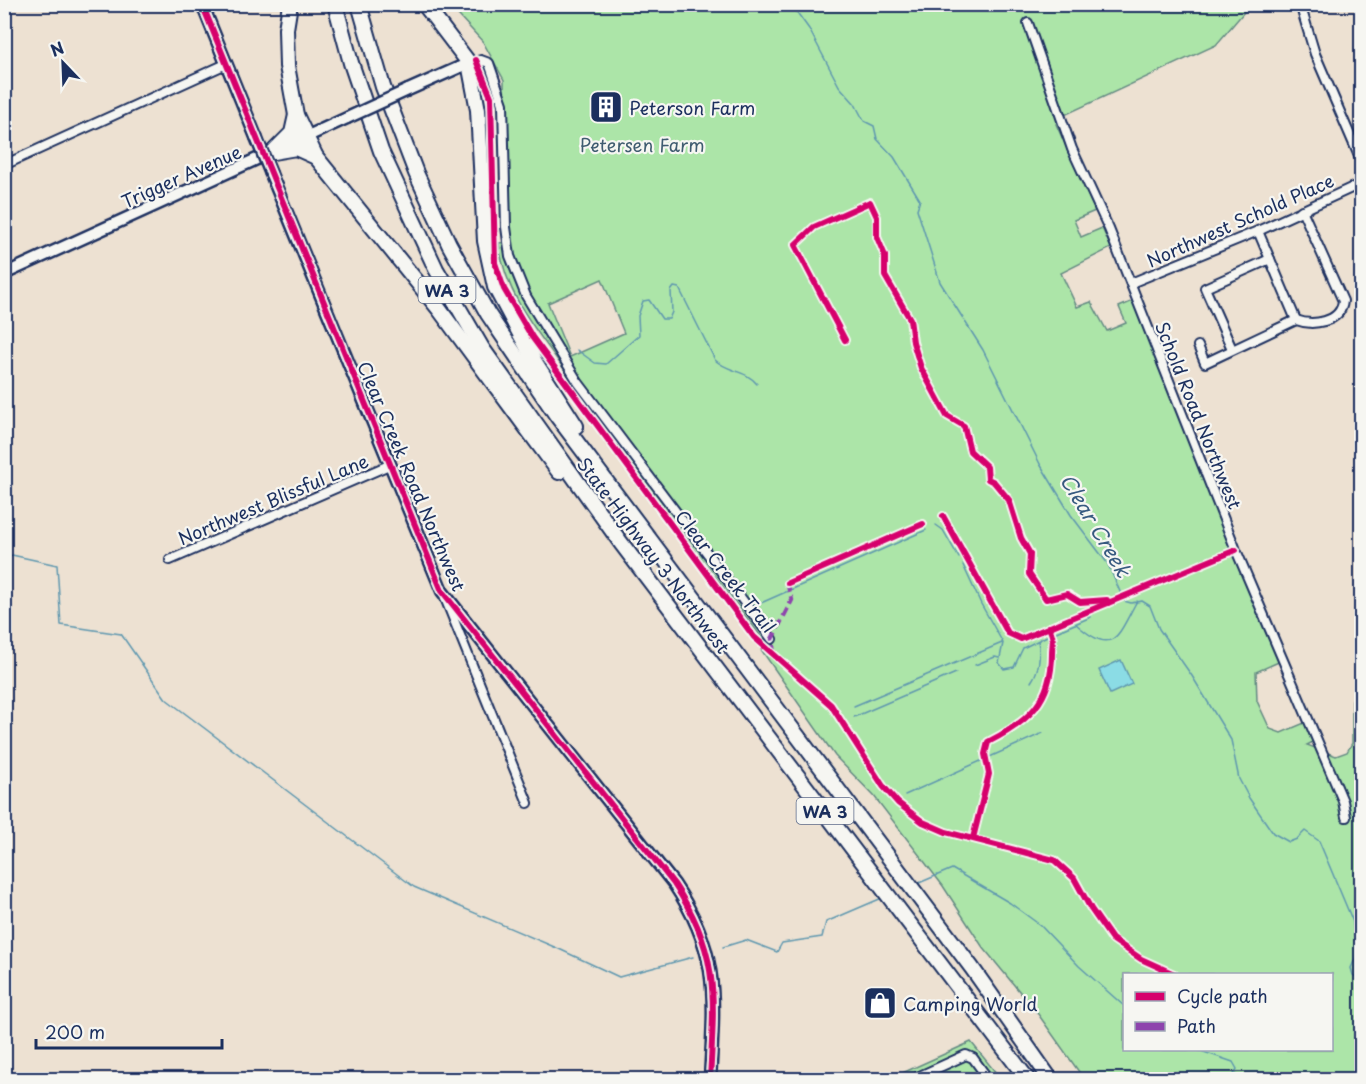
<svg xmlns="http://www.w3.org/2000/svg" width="1366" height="1084" font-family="'Playpen Sans',sans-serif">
  <rect width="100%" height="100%" fill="#ede1d2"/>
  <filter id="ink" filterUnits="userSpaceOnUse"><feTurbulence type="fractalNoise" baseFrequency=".0167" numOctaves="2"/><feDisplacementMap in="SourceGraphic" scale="12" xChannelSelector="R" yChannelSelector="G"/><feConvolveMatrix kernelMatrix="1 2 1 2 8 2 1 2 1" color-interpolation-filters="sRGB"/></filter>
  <g filter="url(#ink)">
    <g fill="#ace5a8" stroke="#648a83" stroke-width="1.5" fill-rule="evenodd">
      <path d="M449 5H1250L1216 45 1060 117 1056 124 1095 211 1074 220 1081 237 1102 228 1111 248 1061 273 1077 307 1091 302 1107 331 1126 323 1119 307 1133 301 1200 461 1197 464 1202 462 1283 660 1256 672 1257 701 1270 729 1281 733 1309 721 1317 740 1307 745 1336 756 1347 752 1352 743V700L1361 696V1079H1084L1038 1014 982 946 943 886 874 796 835 756 760 648 778 659C710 568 638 479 575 385 545 339 505 300 499 243L506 242 504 80 483 42ZM602 279 624 333 570 357 548 303ZM1124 974H1332V1050H1124Z"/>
      <polygon points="971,1042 1001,1079 887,1080"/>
    </g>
    <polygon fill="#8bdce5" stroke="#5e97af" stroke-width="1.5" points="1121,660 1132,684 1110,694 1099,670"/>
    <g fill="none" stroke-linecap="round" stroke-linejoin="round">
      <g stroke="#5e97af" stroke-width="1.5">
        <polyline points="791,4 809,29 839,86 855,104 864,121 874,126 877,139 894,157 920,200 917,209 940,282 983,350 1040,464 1071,515 1108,564 1124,601 1131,603 1142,601 1150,606 1159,629 1192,676 1231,740 1239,779 1249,798 1273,833 1289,842 1297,839 1305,831 1319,841 1353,922 1354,935 1361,946 1351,968 1353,975 1362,981"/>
        <path d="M577 350 595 363 606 364 639 335 638 316 643 301 649 300 662 319H669L672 312 671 291 674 287 679 288 715 360C728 372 746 370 757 384"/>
        <polyline points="936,525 943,530 959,558"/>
        <polyline points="4,564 12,555 57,565 61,625 121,634 166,699 414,887 559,949 619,977 693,957"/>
        <polyline points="963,565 981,604 1003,643 999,663 1004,669 1014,667 1023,648 1049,635"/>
        <polyline points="754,606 926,530"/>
        <path d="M1076 624C1115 659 1118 634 1137 601"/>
        <polyline points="1054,633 1091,617"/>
        <polyline points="975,665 995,657 999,658"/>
        <path d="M1031 682C1040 669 1041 656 1038 641"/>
        <polyline points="854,706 1002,643"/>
        <polyline points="854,717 956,673"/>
        <polyline points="905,795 1043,733"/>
        <polyline points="919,883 952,869 1010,903 1040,925 1079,966 1124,1006"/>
        <polyline points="723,947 746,940 777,952 782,943 822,937 826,922 882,898"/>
        <polyline points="1362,1042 1362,1054"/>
        <polyline points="1198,1050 1233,1062 1237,1069 1234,1074 1247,1080"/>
      </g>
      <defs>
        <g id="street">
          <polyline points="1300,4 1315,54 1362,163"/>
          <polyline points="1028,23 1072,149 1109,229 1236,550 1343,801 1346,817"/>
          <polyline points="469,63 481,60 489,63 503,104 506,227 510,256 526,296 578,382 772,639"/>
          <polyline points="4,165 226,64"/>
          <polyline points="1131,283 1258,231 1362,183"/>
          <path d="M1296 320C1312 326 1341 323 1343 301L1302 210"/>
          <polyline points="1198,346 1205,363 1296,320 1258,231"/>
          <polyline points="1232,349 1205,288 1270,259"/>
          <polyline points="170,560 389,465"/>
          <polyline points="445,598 528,803"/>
          <polyline points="911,1080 966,1055 973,1058 989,1080"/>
        </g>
        <g id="secondary">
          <polyline points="202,4 256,137"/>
          <polyline points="408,90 469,63"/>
          <polyline points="284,147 347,118"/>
          <path d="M271 174 442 591 674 884C721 954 714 1000 710 1080"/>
          <polyline points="4,274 270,153"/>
        </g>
        <g id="highway">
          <polyline points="290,4 286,29 287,66 296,115 316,157 439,309 559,472"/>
          <polyline points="335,4 351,63 381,151 436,269 482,348 621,543 1028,1080"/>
          <polyline points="359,4 383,87 416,173 449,244 488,314 557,416 972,968 1051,1080"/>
          <polyline points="424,4 469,63 478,110 485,241 495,287 535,362 576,426"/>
          <polyline points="275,150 292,133 296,115"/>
          <polyline points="273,152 296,148 316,157"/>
        </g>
      </defs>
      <use href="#street" stroke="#1b2f5e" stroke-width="12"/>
      <use href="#secondary" stroke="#1b2f5e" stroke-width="15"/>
      <use href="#highway" stroke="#1b2f5e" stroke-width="18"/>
      <use href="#street" stroke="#f6f6f2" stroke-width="8"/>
      <use href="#secondary" stroke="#f6f6f2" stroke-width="10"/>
      <use href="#highway" stroke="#f6f6f2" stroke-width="14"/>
      <defs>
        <g id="secondary-bridge">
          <polyline points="347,118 408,90"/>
          <polyline points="256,137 271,174"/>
        </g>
      </defs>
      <use href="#secondary-bridge" stroke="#1b2f5e" stroke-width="15" stroke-linecap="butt"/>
      <use href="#secondary-bridge" stroke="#f6f6f2" stroke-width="10"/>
      <polyline stroke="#8e44ad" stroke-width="4.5" stroke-dasharray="9 4.5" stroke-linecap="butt" points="774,654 772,639 792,600 788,586"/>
      <defs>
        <g id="cycleway">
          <path d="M202 4 442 591 674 884C721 954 714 1000 710 1080"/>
          <polyline points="476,60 491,97 495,263 504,289 532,337 754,637 831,705 883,786 898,803 923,822 946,832 1054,860 1074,878 1091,909 1112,939 1141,959 1174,974"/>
          <polyline points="845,340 795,245 814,227 870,202 877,217 877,237 885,256 885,276 910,319 913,342 921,368 947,416 964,426 970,451 987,467 988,479 994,482 1009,500 1021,538 1030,554 1029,574 1046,599 1067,594 1080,602 1107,600 1108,603"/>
          <polyline points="943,516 1008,633 1021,639 1236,550"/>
          <polyline points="788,583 923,524"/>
          <path d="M973 838 989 774 985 754 988 742C1028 722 1052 701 1052 654 1052 641 1055 641 1049 627"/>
        </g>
      </defs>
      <use href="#cycleway" stroke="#f6f6f2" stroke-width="10"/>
      <use href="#cycleway" stroke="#d6006c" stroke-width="6"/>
    </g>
  </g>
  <defs>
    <symbol id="building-square" viewBox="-11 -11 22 22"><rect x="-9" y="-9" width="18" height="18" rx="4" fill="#1b2f5e" stroke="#f6f6f2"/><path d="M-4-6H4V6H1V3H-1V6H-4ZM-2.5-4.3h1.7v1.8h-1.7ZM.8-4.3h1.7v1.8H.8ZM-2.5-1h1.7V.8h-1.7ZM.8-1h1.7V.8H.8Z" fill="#fff"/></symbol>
    <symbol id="shop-square" viewBox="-11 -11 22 22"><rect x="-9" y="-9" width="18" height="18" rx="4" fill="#1b2f5e" stroke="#f6f6f2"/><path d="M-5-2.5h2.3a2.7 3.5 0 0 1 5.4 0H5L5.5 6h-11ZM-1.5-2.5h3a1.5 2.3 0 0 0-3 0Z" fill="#fff"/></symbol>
  </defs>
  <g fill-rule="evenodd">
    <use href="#building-square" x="587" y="88" width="38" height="38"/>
    <use href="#shop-square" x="861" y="984" width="38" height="38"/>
  </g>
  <g text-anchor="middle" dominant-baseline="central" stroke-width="4.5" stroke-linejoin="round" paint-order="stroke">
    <g fill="#f6f6f2" stroke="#5d6b8a" stroke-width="1.5">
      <rect x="418.5" y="277" width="57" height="26" rx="4.5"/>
      <rect x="796.5" y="798" width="57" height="26" rx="4.5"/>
    </g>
    <g font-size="16" font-weight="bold" fill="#1b2f5e">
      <text x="447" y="290">WA 3</text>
      <text x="825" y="811">WA 3</text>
    </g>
    <g font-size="18" fill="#1b2f5e" stroke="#f6f6f2" text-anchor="start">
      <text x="629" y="107">Peterson Farm</text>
      <text x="903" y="1003">Camping World</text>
    </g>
    <g font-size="18" fill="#3f5c70" stroke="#f6f6f2">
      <text x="642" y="144">Petersen Farm</text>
    </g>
    <g font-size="18" fill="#1b2f5e" stroke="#f6f6f2">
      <text transform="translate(181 176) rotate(-24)">Trigger Avenue</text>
      <text transform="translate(1240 220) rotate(-24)">Northwest Schold Place</text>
      <text transform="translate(1199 415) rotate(68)">Schold Road Northwest</text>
      <text transform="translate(412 476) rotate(67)">Clear Creek Road Northwest</text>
      <text transform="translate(273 499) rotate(-23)">Northwest Blissful Lane</text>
      <text transform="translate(654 555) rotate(53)">State Highway 3 Northwest</text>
      <text transform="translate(726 571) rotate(52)">Clear Creek Trail</text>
    </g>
    <g font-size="20" font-style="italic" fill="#375a80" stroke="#f6f6f2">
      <text transform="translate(1096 525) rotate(59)">Clear Creek</text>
    </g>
  </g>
  <rect width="1366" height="1084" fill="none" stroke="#f6f6f2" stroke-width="24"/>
  <rect x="12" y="12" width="1342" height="1060" fill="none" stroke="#1b2f5e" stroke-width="2" filter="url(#ink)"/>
  <rect x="1123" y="973" width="210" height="78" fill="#f6f6f2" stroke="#9ea6b7" stroke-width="1.5"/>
  <rect x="1135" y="992" width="30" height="9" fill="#d6006c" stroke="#9ea6b7" stroke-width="1.5"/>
  <text x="1177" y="1003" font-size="18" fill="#1b2f5e">Cycle path</text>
  <rect x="1135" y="1022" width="30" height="9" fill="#8e44ad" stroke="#9ea6b7" stroke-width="1.5"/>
  <text x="1177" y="1033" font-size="18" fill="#1b2f5e">Path</text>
  <g transform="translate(63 63) rotate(337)" stroke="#f6f6f2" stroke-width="4.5" paint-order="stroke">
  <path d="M0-4.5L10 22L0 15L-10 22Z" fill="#1b2f5e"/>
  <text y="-9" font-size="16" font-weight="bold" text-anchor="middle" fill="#1b2f5e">N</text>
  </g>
  <path d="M36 1039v9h186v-9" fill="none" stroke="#1b2f5e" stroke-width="3"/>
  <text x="45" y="1039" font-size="18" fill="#1b2f5e" stroke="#f6f6f2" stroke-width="4.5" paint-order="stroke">200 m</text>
</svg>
